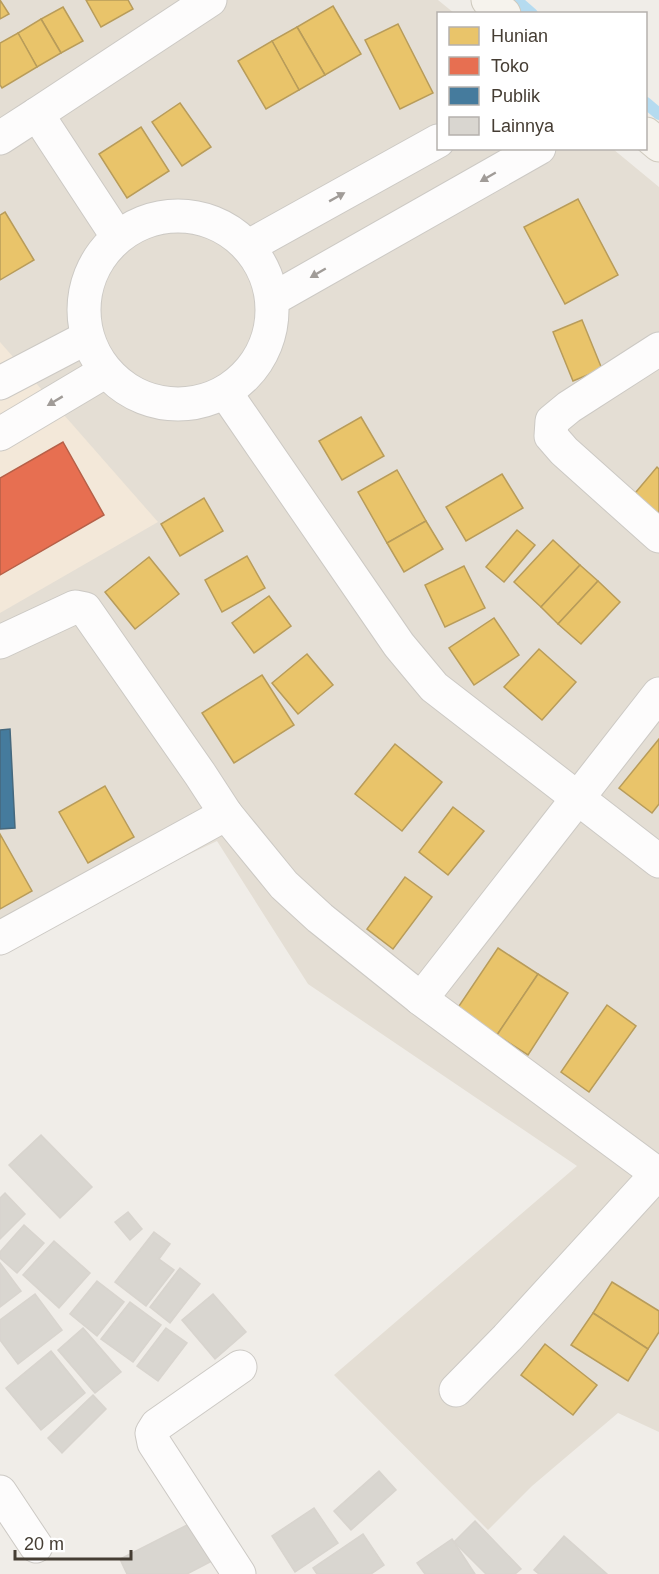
<svg xmlns="http://www.w3.org/2000/svg" width="659" height="1574" font-family="Arial,sans-serif">
  <rect width="100%" height="100%" fill="#f0ede8"/>
  <polygon fill="#e4ded4" points="0,0 438,0 454,13 438,14 438,148 613,149 659,187 659,1432 618,1413 532,1486 488,1530 334,1375 577,1166 308,984 217,841 0,944"/>
  <polygon fill="#f3e8d9" points="0,342 158,522 0,613"/>
  <g fill="#e9c46a" stroke="#b89c5a" stroke-width="1.5">
    <polygon points="0,0 9,14 0,19"/>
    <polygon points="86,0 128,0 133,9 101,27"/>
    <polygon points="333,6 361,54 325,75 297,27"/>
    <polygon points="63,7 83,41 61,53 41,19"/>
    <polygon points="41,19 61,53 37,67 18,33"/>
    <polygon points="398,24 433,93 400,109 365,40"/>
    <polygon points="297,27 325,75 299,90 272,41"/>
    <polygon points="18,33 37,67 2,88 0,85 0,43"/>
    <polygon points="272,41 299,90 266,109 238,61"/>
    <polygon points="180,103 211,147 182,166 152,122"/>
    <polygon points="141,127 169,171 127,198 99,154"/>
    <polygon points="578,199 618,275 565,304 524,227"/>
    <polygon points="5,212 34,260 0,280 0,215"/>
    <polygon points="582,320 602,369 573,381 553,332"/>
    <polygon points="361,417 384,456 342,480 319,441"/>
    <polygon points="657,467 659,469 659,522 631,498"/>
    <polygon points="397,470 426,521 387,543 358,492"/>
    <polygon points="502,474 523,508 466,541 446,507"/>
    <polygon points="204,498 223,531 180,556 161,524"/>
    <polygon points="426,521 443,549 404,572 387,543"/>
    <polygon points="517,530 535,545 504,582 486,567"/>
    <polygon points="553,540 580,565 541,607 514,582"/>
    <polygon points="247,556 265,588 222,612 205,580"/>
    <polygon points="149,557 179,594 135,629 105,592"/>
    <polygon points="580,565 598,581 558,624 541,607"/>
    <polygon points="464,566 485,608 445,627 425,585"/>
    <polygon points="598,581 620,602 581,644 558,624"/>
    <polygon points="269,596 291,626 254,653 232,623"/>
    <polygon points="494,618 519,655 474,685 449,648"/>
    <polygon points="539,649 576,682 542,720 504,687"/>
    <polygon points="307,654 333,685 298,714 272,683"/>
    <polygon points="262,675 294,725 234,763 202,713"/>
    <polygon points="659,739 659,804 652,813 619,788"/>
    <polygon points="395,744 442,782 402,831 355,794"/>
    <polygon points="105,786 134,837 88,863 59,812"/>
    <polygon points="453,807 484,831 448,875 419,852"/>
    <polygon points="0,834 32,891 0,909"/>
    <polygon points="405,877 432,897 393,949 367,929"/>
    <polygon points="498,948 538,974 497,1035 457,1009"/>
    <polygon points="538,974 568,993 528,1055 497,1035"/>
    <polygon points="607,1005 636,1026 589,1092 561,1072"/>
    <polygon points="612,1282 659,1311 659,1332 648,1349 593,1313"/>
    <polygon points="593,1313 648,1349 628,1381 571,1345"/>
    <polygon points="545,1344 597,1385 573,1415 521,1375"/>
  </g>
  <polygon fill="#e76f51" stroke="#b66048" stroke-width="1.5" points="63,442 104,515 0,575 0,478"/>
  <polygon fill="#457b9d" stroke="#45687d" stroke-width="1.5" points="10,729 15,828 0,829 0,730"/>
  <g fill="none" stroke-linecap="round" stroke-linejoin="round">
    <g stroke="#b5dbf0" stroke-width="12">
      <polyline points="516,0 532,14"/>
      <polyline points="646,103 659,114"/>
    </g>
  </g>
  <g fill="#d9d6d0" stroke="#d8d4ce" stroke-width="1.5">
    <polygon points="41,1135 92,1187 60,1218 9,1165"/>
    <polygon points="5,1193 25,1214 0,1239 0,1198"/>
    <polygon points="128,1212 142,1229 130,1240 115,1222"/>
    <polygon points="24,1225 44,1243 17,1273 0,1258 0,1252"/>
    <polygon points="154,1232 170,1244 159,1259 174,1270 146,1306 115,1282"/>
    <polygon points="54,1241 90,1273 59,1308 23,1275"/>
    <polygon points="0,1263 21,1291 0,1307"/>
    <polygon points="180,1268 200,1284 170,1323 150,1307"/>
    <polygon points="97,1281 124,1302 97,1336 70,1314"/>
    <polygon points="35,1294 62,1330 18,1364 0,1340 0,1320"/>
    <polygon points="213,1294 246,1332 215,1359 182,1320"/>
    <polygon points="130,1302 161,1325 133,1362 101,1339"/>
    <polygon points="83,1328 121,1372 95,1393 58,1350"/>
    <polygon points="166,1328 187,1343 158,1381 137,1366"/>
    <polygon points="51,1351 85,1393 41,1430 6,1388"/>
    <polygon points="93,1395 106,1409 62,1453 48,1438"/>
    <polygon points="379,1471 396,1490 351,1530 334,1511"/>
    <polygon points="314,1508 338,1543 295,1572 272,1536"/>
    <polygon points="475,1521 521,1569 515,1574 486,1574 454,1542"/>
    <polygon points="193,1522 212,1561 187,1574 127,1574 120,1559"/>
    <polygon points="363,1534 384,1565 371,1574 317,1574 313,1568"/>
    <polygon points="564,1536 607,1574 539,1574 534,1570"/>
    <polygon points="452,1539 475,1574 425,1574 417,1563"/>
  </g>
  <g fill="none" stroke-linecap="round" stroke-linejoin="round">
    <defs>
      <g id="street">
        <polyline points="37,114 210,0"/>
        <polyline points="0,138 37,114 117,236"/>
        <circle cx="178" cy="310" r="94"/>
        <polyline points="249,246 438,141"/>
        <polyline points="273,299 539,148"/>
        <polyline points="659,349 569,407 552,421 551,436 564,451 659,536"/>
        <polyline points="0,383 86,338"/>
        <polyline points="225,392 399,645 434,687 659,861"/>
        <polyline points="0,434 106,371"/>
        <polyline points="0,642 75,607 85,609 200,774 226,814 284,885 320,918 421,999 659,1175"/>
        <polyline points="0,938 226,814"/>
        <polyline points="421,999 659,694"/>
        <polyline points="456,1390 507,1338 657,1174"/>
        <polyline points="0,1492 36,1546"/>
        <polyline points="239,1574 154,1443 152,1433 157,1425 240,1367"/>
      </g>
      <g id="secondary">
        <polyline points="488,0 504,14"/>
        <polyline points="646,134 659,145"/>
      </g>
    </defs>
    <use href="#street" stroke="#ccc9c4" stroke-width="35"/>
    <use href="#secondary" stroke="#cfcabe" stroke-width="35"/>
    <use href="#street" stroke="#fdfcfc" stroke-width="33"/>
    <use href="#secondary" stroke="#f6f3ed" stroke-width="33"/>
  </g>
  <defs><path id="oneway-solid" d="M-6-.8H1V-3.2L6.5 0L1 3.2V.8H-6Z" transform="scale(1.5)"/></defs>
  <g fill="#a19c98">
    <use href="#oneway-solid" transform="translate(488 177) rotate(150)"/>
    <use href="#oneway-solid" transform="translate(337 197) rotate(-29)"/>
    <use href="#oneway-solid" transform="translate(318 273) rotate(150)"/>
    <use href="#oneway-solid" transform="translate(55 401) rotate(149)"/>
  </g>
  <rect x="437" y="12" width="210" height="138" fill="#ffffff" stroke="#b5b1ad" stroke-width="1.5"/>
  <rect x="449" y="27" width="30" height="18" fill="#e9c46a" stroke="#b5b1ad" stroke-width="1.5"/>
  <text x="491" y="42" font-size="18" fill="#453d33">Hunian</text>
  <rect x="449" y="57" width="30" height="18" fill="#e76f51" stroke="#b5b1ad" stroke-width="1.5"/>
  <text x="491" y="72" font-size="18" fill="#453d33">Toko</text>
  <rect x="449" y="87" width="30" height="18" fill="#457b9d" stroke="#b5b1ad" stroke-width="1.5"/>
  <text x="491" y="102" font-size="18" fill="#453d33">Publik</text>
  <rect x="449" y="117" width="30" height="18" fill="#d9d6d0" stroke="#b5b1ad" stroke-width="1.5"/>
  <text x="491" y="132" font-size="18" fill="#453d33">Lainnya</text>
  <path d="M15 1550v9h116v-9" fill="none" stroke="#453d33" stroke-width="3"/>
  <text x="24" y="1550" font-size="18" fill="#453d33" stroke="#ffffff" stroke-width="4.5" paint-order="stroke">20 m</text>
</svg>
